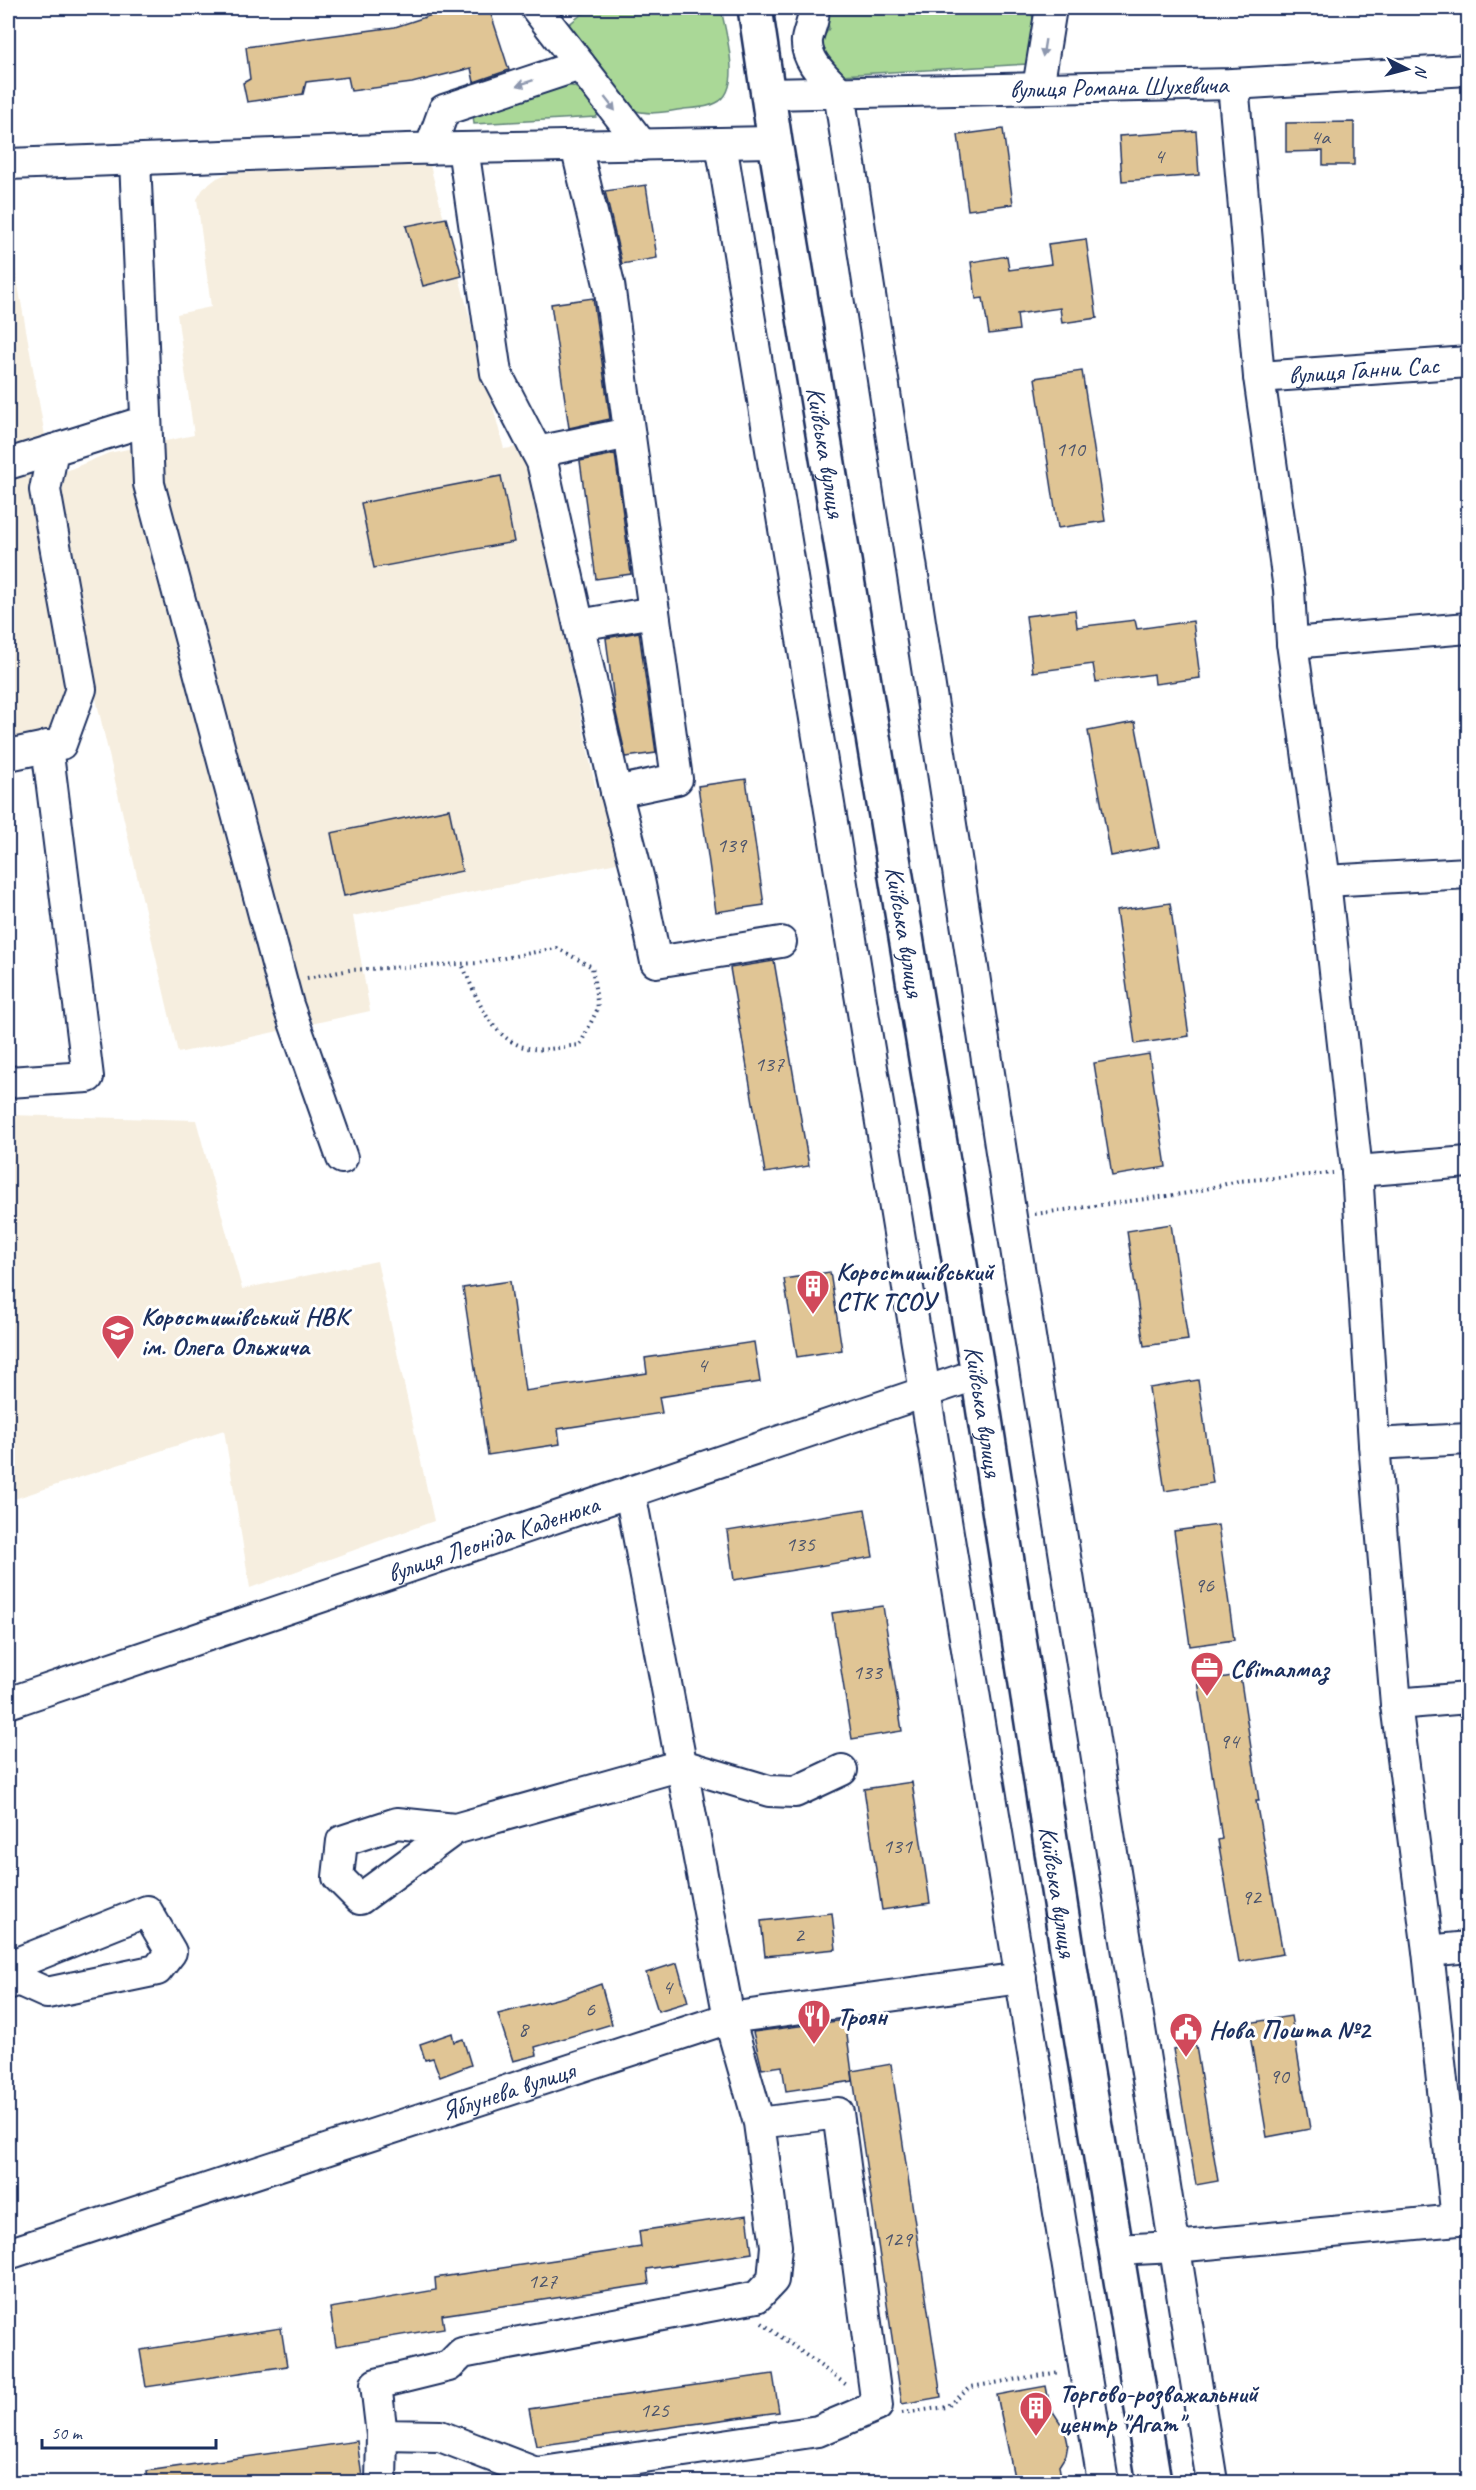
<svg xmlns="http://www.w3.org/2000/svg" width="1476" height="2490" font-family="Caveat,sans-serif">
  <rect width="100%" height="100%" fill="#fff"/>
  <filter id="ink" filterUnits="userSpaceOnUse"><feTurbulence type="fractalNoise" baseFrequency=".0167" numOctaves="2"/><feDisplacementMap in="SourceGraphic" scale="12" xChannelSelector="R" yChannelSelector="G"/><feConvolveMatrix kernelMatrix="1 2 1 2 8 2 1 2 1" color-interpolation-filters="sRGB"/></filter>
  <g filter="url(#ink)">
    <g fill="#f6eedf">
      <polygon points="426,150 504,449 524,446 596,790 620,798 627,861 353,916 370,1011 178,1053 94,690 59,474 109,453 194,435 177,314 211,307 197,199 203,189 217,178 231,172"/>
      <polygon points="8,229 47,447 76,670 53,733 8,752"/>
      <polygon points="8,1115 196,1120 242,1289 377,1261 434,1521 250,1588 224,1430 8,1501"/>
    </g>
    <g fill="#aad897" stroke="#62847a" stroke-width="1.5">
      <path d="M607 8H721C725 32 744 90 716 103 707 108 695 108 684 109 665 112 649 116 630 109L567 26 582 14Z"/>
      <polygon points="825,8 1031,8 1036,36 1028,64 840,75 818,47 829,28"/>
      <path d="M559 84C581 85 588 94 600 112L596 117 474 124 473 114Z"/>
    </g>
    <g fill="#e0c595" stroke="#1b2f5e" stroke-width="1.5">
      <polygon points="453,8 489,8 509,70 474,82 471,68 412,83 351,91 348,77 306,82 303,94 247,102 243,83 250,79 246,47 395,27"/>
      <polygon points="1354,122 1354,165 1323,165 1323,151 1286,152 1286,123"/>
      <polygon points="1003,129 1013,204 968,210 958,135"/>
      <polygon points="1196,131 1199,175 1122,181 1119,136"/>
      <polygon points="646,185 657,258 622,264 605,191"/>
      <polygon points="446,218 462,276 423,286 406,226"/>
      <polygon points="1086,239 1097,318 1062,323 1060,308 1017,314 1019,330 989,334 983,298 976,299 971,262 1007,256 1009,270 1051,264 1048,244"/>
      <polygon points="593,298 610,419 569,428 551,304"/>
      <polygon points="1082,371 1105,521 1058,528 1035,378"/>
      <polygon points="615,454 631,574 596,579 580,461"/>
      <polygon points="501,476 514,542 374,568 361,503"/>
      <polygon points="1075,610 1077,627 1135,620 1137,629 1193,621 1200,678 1155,684 1154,674 1096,682 1093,664 1033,672 1026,616"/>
      <polygon points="639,632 656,753 626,757 615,709 606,638"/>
      <polygon points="1135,722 1159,847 1111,856 1088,731"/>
      <polygon points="746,779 764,905 716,912 698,786"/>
      <polygon points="449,809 462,871 344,896 331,833"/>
      <polygon points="1170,903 1189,1036 1135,1044 1116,911"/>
      <polygon points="774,961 809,1166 765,1173 730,968"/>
      <polygon points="1149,1054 1166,1167 1112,1176 1094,1063"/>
      <polygon points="1171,1224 1188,1340 1144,1346 1127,1231"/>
      <polygon points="830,1272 842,1350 797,1357 784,1279"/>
      <polygon points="510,1281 525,1391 647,1373 645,1358 754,1342 760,1382 659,1397 662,1413 558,1429 560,1444 488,1455 463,1288"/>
      <polygon points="1198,1380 1213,1483 1165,1491 1149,1388"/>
      <polygon points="865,1509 873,1557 734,1580 727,1531"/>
      <polygon points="1218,1525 1234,1640 1190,1646 1174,1531"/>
      <polygon points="883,1606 902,1731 852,1739 832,1613"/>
      <polygon points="1240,1675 1259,1801 1256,1801 1283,1954 1239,1962 1218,1840 1222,1839 1198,1681"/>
      <polygon points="912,1782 930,1903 882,1910 864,1789"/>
      <polygon points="832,1913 836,1949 765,1956 761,1921"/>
      <polygon points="677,1963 688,2002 658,2011 646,1973"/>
      <polygon points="601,1984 612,2024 535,2047 537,2055 513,2061 498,2014 568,1996"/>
      <polygon points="1291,2016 1310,2129 1267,2137 1248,2023"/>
      <polygon points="845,2020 853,2081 786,2091 782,2066 762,2069 753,2032"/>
      <polygon points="452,2033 454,2042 463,2039 471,2065 440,2077 433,2058 425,2060 420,2044"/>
      <polygon points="1196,2046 1218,2181 1196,2185 1173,2049"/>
      <polygon points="891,2064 941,2397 902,2404 852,2071"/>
      <polygon points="747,2215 752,2253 647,2269 649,2284 442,2315 444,2328 336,2346 330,2308 436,2290 435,2278 641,2247 639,2231"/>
      <polygon points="281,2328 287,2366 146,2387 140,2350"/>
      <polygon points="773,2374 779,2412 536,2446 529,2409"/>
      <polygon points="1046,2386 1050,2407 1065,2430 1068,2444 1066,2455 1059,2466 1062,2482 1015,2482 997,2395"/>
      <polygon points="357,2441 362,2477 328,2482 148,2482 147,2471"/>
    </g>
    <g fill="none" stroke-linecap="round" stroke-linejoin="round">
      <defs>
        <g id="minor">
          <polyline points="536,8 642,145"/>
          <path d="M813 8C815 20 809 28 807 40 805 61 826 78 839 92L1011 1217 1212 2482"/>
          <polyline points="1233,84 1259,377 1289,589 1292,643 1325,881 1357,1171 1374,1444 1396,1704 1428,1951 1457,2220"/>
          <polyline points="1038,88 1051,8"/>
          <path id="s1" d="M768 94 1233 84 1468 70"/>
          <polyline points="721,143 1103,2482"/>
          <polyline points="576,146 609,284 677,779 616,792"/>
          <polyline points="463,148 496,373 542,462 615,787 639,880 656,962 781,942"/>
          <polyline points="430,149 444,110 580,65"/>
          <polyline points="135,160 149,484 288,1005 342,1158"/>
          <polyline points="8,164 407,149 775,142"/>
          <path id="s2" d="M1259 377 1468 362"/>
          <polyline points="537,452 629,433"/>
          <polyline points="8,464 53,450"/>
          <polyline points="579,625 654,612"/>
          <polyline points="1292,643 1468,628"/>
          <polyline points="8,755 61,744 81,689 45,490 53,450 146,421"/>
          <polyline points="1325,881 1468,873"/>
          <polyline points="8,1082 88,1077 47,746"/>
          <polyline points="1357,1171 1468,1162"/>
          <polyline points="1374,1444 1468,1439"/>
          <polyline points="630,1492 729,2018 759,2123 838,2113 877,2406 818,2431 536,2473 440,2436 382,2435 376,2384 449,2366 462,2353 757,2297 773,2280 776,2246 759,2123"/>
          <path id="s3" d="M8 1703 978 1374"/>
          <polyline points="1396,1704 1468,1698"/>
          <polyline points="455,1829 397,1823 342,1841 338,1877 360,1899 455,1829 682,1765 769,1791 795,1792 842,1770"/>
          <polyline points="1428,1951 1468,1947"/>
          <polyline points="8,1984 18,1980 47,1993 157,1970 171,1952 147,1911 17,1963 18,1980"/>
          <polyline points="1115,2250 1175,2247 1468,2219"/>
          <path id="s4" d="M8 2254 729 2018 1021 1978"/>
          <polyline points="381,2482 382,2435"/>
        </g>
        <g id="major">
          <path id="s5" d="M755 8 775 142 978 1374 1071 1974 1154 2482"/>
        </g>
      </defs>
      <use href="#minor" stroke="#1b2f5e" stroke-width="34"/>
      <use href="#major" stroke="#1b2f5e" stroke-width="38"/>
      <g stroke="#1b2f5e" stroke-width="4" stroke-dasharray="1.5 4.5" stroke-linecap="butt">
        <path d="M307 978 350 970 478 963 557 948 592 967 598 1008 580 1045C566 1046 547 1051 533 1049 491 1043 477 998 462 964"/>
        <polyline points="1035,1214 1189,1193 1238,1181 1333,1173"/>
        <polyline points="762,2323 848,2386"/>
        <polyline points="902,2413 947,2407 971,2387 1059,2372"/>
      </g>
      <use href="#minor" stroke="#fff" stroke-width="30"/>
      <use href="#major" stroke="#fff" stroke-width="33"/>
    </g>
    <defs><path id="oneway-solid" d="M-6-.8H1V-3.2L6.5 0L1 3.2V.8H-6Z" transform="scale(1.5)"/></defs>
    <g fill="#8d97ae">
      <use href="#oneway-solid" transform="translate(1044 48) rotate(99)"/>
      <use href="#oneway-solid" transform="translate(525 83) rotate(162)"/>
      <use href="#oneway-solid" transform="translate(610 104) rotate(52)"/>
    </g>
  </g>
  <defs>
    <symbol id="building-pin" viewBox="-11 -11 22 30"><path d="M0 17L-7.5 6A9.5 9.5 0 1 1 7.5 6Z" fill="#d1495b" stroke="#fff"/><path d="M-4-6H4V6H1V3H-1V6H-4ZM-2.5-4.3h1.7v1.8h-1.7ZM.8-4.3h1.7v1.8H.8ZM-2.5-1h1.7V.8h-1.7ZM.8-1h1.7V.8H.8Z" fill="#fff"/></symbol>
    <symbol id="school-pin" viewBox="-11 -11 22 30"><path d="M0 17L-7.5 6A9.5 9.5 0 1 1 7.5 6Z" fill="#d1495b" stroke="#fff"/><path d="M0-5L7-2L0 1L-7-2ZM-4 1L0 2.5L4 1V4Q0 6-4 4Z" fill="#fff"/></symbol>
    <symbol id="office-pin" viewBox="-11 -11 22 30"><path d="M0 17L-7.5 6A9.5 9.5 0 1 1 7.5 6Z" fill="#d1495b" stroke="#fff"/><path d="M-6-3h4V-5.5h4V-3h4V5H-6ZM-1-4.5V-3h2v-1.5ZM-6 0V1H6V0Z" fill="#fff"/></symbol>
    <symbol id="restaurant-pin" viewBox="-11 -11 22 30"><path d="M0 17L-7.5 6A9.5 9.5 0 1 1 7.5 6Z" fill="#d1495b" stroke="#fff"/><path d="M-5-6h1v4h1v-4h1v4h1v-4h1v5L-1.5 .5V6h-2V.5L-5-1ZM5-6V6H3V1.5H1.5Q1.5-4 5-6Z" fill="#fff"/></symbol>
    <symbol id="civic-pin" viewBox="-11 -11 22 30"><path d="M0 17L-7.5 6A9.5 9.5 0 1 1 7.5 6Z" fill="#d1495b" stroke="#fff"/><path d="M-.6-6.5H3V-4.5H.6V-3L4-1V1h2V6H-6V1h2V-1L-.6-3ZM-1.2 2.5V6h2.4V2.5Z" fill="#fff"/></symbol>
  </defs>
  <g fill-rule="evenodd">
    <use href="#building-pin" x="794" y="1267" width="38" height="52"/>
    <use href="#school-pin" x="99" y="1312" width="38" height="52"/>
    <use href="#office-pin" x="1188" y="1649" width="38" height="52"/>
    <use href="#restaurant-pin" x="795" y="1997" width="38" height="52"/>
    <use href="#civic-pin" x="1167" y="2010" width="38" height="52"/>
    <use href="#building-pin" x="1017" y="2389" width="38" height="52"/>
  </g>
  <g text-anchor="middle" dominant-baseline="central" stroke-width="6" stroke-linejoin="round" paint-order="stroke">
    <g font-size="22" fill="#4c546c">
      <text x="1320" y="137">4а</text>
      <text x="1159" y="156">4</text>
      <text x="1070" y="449">110</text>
      <text x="731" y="845">139</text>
      <text x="769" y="1064">137</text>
      <text x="702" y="1365">4</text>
      <text x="800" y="1544">135</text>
      <text x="1204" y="1585">96</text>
      <text x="867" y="1672">133</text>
      <text x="1229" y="1741">94</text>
      <text x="897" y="1846">131</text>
      <text x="1251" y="1897">92</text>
      <text x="799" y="1935">2</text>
      <text x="667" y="1987">4</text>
      <text x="590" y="2009">6</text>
      <text x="523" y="2029">8</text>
      <text x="1279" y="2076">90</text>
      <text x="897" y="2239">129</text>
      <text x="542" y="2281">127</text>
      <text x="654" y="2410">125</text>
    </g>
    <g font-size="26" fill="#1b2f5e" stroke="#fff">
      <text stroke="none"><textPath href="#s1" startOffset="351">вулиця Романа Шухевича</textPath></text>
      <text stroke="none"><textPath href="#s2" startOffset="105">вулиця Ганни Сас</textPath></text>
      <text stroke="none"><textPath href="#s5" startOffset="450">Київська вулиця</textPath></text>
      <text stroke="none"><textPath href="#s5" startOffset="936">Київська вулиця</textPath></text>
      <text stroke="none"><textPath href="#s5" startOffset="1422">Київська вулиця</textPath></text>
      <text stroke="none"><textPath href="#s3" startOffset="512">вулиця Леоніда Каденюка</textPath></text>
      <text stroke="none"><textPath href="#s5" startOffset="1908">Київська вулиця</textPath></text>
      <text stroke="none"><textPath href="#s4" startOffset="526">Яблунева вулиця</textPath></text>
    </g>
    <g font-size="26" font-weight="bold" fill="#1b2f5e" stroke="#fff" text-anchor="start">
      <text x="836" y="1271">Коростишівський<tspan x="836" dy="30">СТК ТСОУ</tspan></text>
      <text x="141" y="1316">Коростишівський НВК<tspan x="141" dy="30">ім. Олега Ольжича</tspan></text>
      <text x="1230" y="1668">Світалмаз</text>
      <text x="837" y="2016">Троян</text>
      <text x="1209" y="2029">Нова Пошта №2</text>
      <text x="1059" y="2393">Торгово-розважальний<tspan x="1059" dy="30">центр "Агат"</tspan></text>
    </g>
  </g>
  <rect width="1476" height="2490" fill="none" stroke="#fff" stroke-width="30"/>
  <rect x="15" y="15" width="1446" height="2460" fill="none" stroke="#1b2f5e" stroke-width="2" filter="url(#ink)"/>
  <g transform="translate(1407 69) rotate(96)" stroke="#ffffff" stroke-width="4.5" paint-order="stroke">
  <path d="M0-4.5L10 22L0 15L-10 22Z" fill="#1b2f5e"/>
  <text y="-9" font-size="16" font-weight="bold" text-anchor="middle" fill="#1b2f5e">N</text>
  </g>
  <path d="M42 2439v9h174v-9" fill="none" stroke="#1b2f5e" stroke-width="3"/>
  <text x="51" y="2439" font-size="18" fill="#1b2f5e" stroke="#ffffff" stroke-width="4.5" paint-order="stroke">50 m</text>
</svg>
